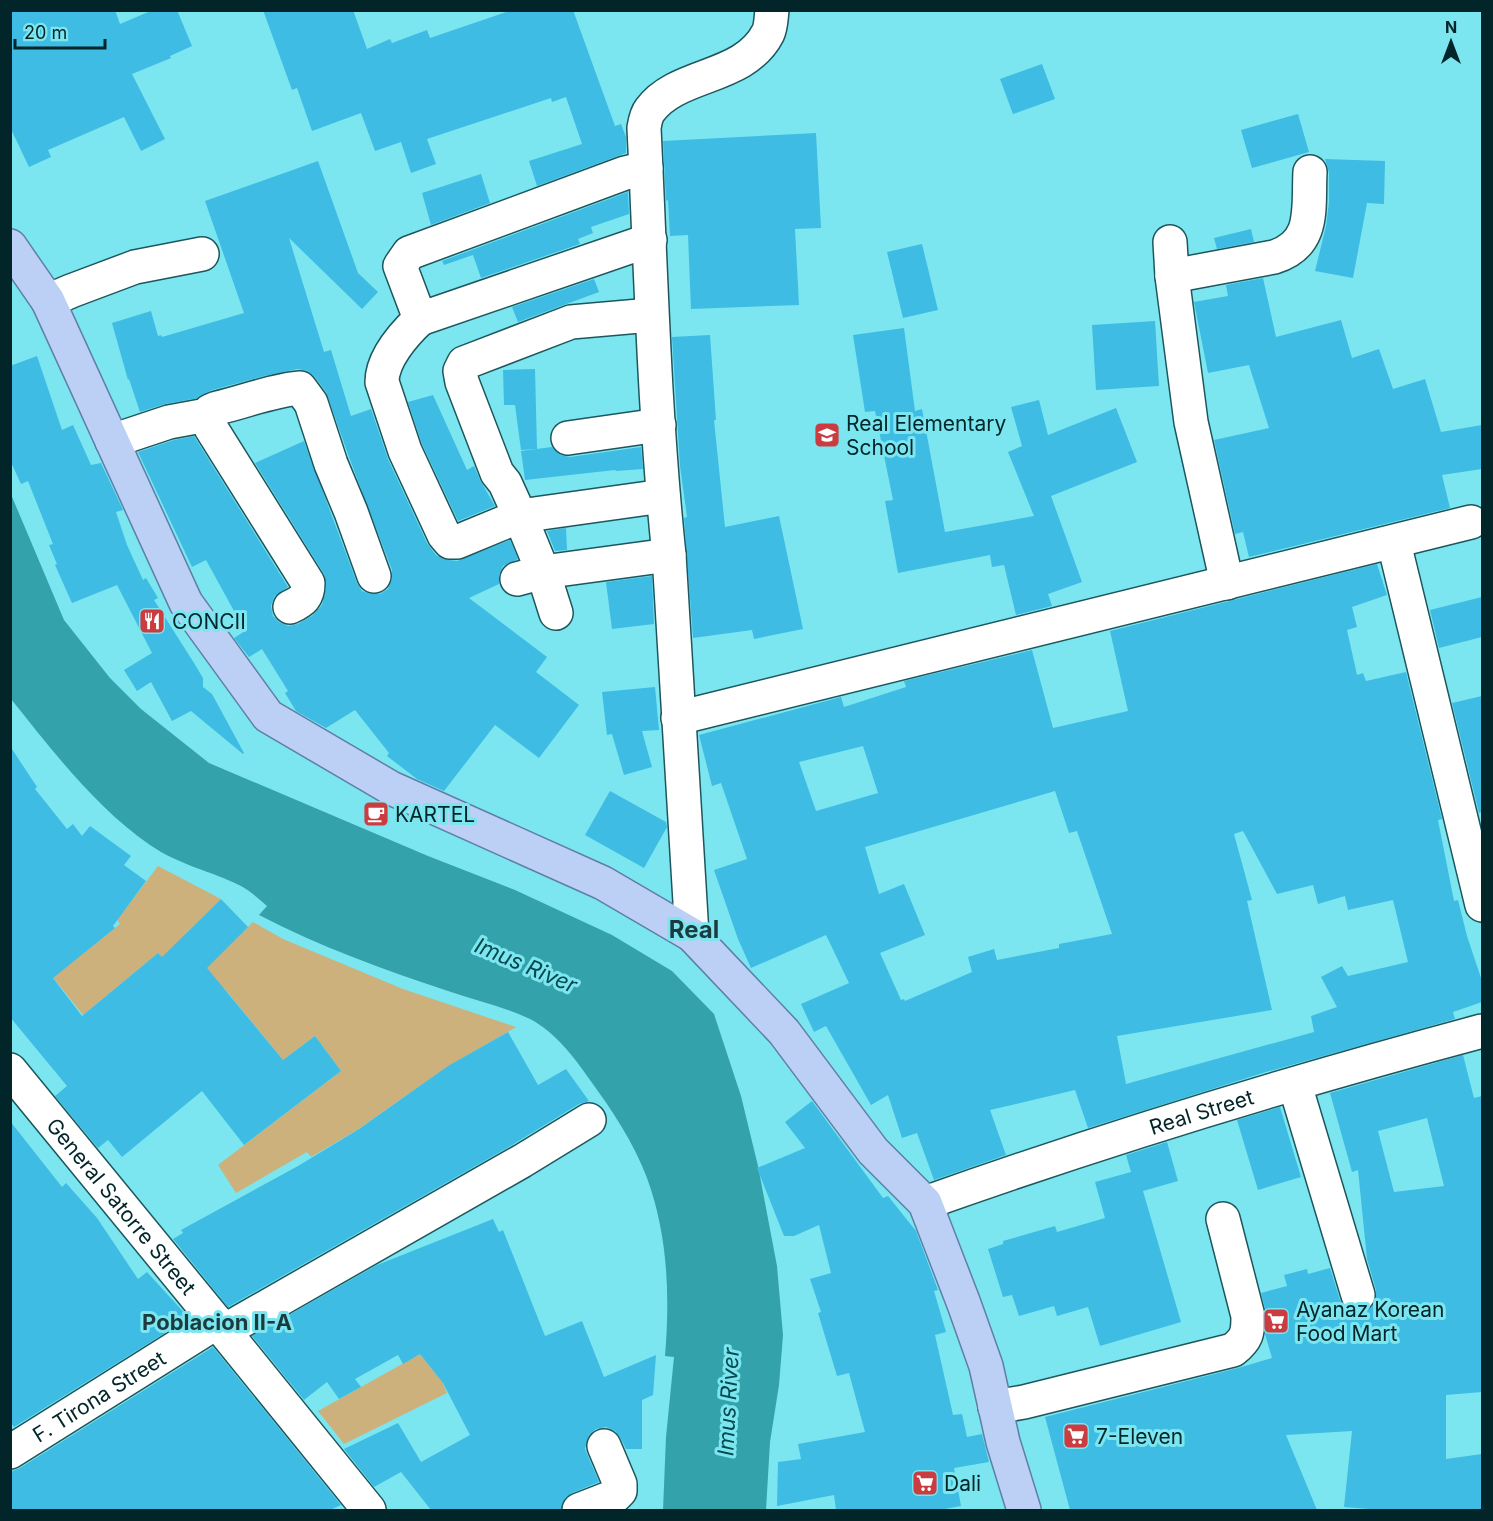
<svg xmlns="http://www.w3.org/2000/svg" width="1493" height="1521" font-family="Inter,sans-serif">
  <rect width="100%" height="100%" fill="#7ce6f0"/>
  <g fill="#ccb17d">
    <polygon points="158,866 221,899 185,934 213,961 253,922 283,939 403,989 516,1027 447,1067 357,1130 311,1157 307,1152 236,1193 218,1165 341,1071 315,1036 283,1060 224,988 193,1012 164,960 158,953 83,1015 47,970 81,955 120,924 117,920"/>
    <polygon points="420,1354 443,1383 447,1393 344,1444 318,1411"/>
  </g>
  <path fill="#34a2ab" d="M10 492 64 620 110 678 141 709 209 763 428 856 515 890 612 935 672 971 714 1014 741 1096 758 1166 777 1266 783 1335 779 1385 770 1442 766 1510H663L666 1437 674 1357 665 1356C670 1297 668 1235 647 1178 634 1143 612 1110 590 1080 574 1057 555 1032 530 1019 504 1007 475 1000 448 991 385 970 318 946 259 915L267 906C259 899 250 891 241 886 211 871 179 865 150 845 95 807 52 750 11 699Z"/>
  <g fill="#3ebce3" fill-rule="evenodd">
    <polygon points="10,10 115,10 120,24 153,10 177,10 192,46 170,56 171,58 132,74 165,139 141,151 124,117 48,150 51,157 29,167 10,127"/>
    <polygon points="263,10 353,10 367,49 390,39 392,43 427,30 430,38 512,10 573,10 615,126 621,124 626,137 626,153 537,186 529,161 582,144 566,97 552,102 551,98 427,139 436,164 411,173 401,142 375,151 361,113 312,131 297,88 292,90"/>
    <polygon points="1042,64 1055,99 1013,114 1000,79"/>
    <polygon points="1298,114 1309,152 1252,168 1241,130"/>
    <polygon points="816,133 821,228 795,229 799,305 691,309 688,235 670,236 668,200 666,201 663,141"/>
    <polygon points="1325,159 1385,161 1384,204 1367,203 1353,278 1315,271 1326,226 1329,202 1329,173"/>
    <polygon points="318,161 358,273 378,292 362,309 289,238 324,352 331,350 351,416 371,409 388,459 427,543 436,555 443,559 457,561 510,540 518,559 503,566 499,575 499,584 469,598 547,657 536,672 579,705 539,758 495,725 444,791 417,779 387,756 389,753 355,710 326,728 296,711 285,693 288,691 262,649 249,657 234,638 245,631 206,560 192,567 138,452 174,440 194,436 288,587 274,597 271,606 273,616 279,622 288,626 298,624 312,616 322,605 326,589 324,574 255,463 304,441 357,583 362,591 370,594 380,594 388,589 392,579 392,570 349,457 326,392 315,377 308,371 298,369 264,376 212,390 198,398 165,404 140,412 129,379 128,380 112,323 151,311 158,336 161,335 162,337 244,313 205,201"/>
    <polygon points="481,174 490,203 431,225 422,193"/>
    <polygon points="628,192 629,214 591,227 593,233 578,239 580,244 481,278 473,255 444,265 442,261"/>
    <polygon points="1251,229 1254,242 1217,249 1214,238"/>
    <polygon points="922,244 938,310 903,318 887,252"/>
    <polygon points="1263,278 1276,337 1341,320 1352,358 1379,349 1393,389 1425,379 1441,432 1482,425 1482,469 1442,475 1450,508 1249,557 1243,532 1235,534 1214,440 1269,428 1249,365 1208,373 1194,302 1228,296 1226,285"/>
    <polygon points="594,279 599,292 518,322 512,307"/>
    <polygon points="1155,321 1159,386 1096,390 1092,325"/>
    <polygon points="904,328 915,411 922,409 945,532 1034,516 1008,452 1022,446 1011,407 1039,400 1048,435 1116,408 1137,462 1051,496 1082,582 1048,594 1052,606 1016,615 1004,565 992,567 990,555 898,573 885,501 893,500 875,411 865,412 853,335"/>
    <polygon points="710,335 716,420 714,420 725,527 779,516 803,629 754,639 752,630 693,638 684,518 687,517 680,466 672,337"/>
    <polygon points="37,356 62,430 73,425 91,465 101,463 123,510 116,512 127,545 143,580 146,578 158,598 154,600 194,663 203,678 203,687 212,694 244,753 243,754 191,711 172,721 151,682 137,691 124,670 152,653 117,585 72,603 55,565 57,564 49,545 53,544 28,481 21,484 10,460 10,366"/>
    <polygon points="535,369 537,449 521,450 515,405 504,405 503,370"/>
    <polygon points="433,395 467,470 474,466 480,480 495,506 458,521 422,444 408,402"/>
    <polygon points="552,447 561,455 570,457 641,447 643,469 616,471 615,470 525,480 521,451"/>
    <polygon points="566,528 567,550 555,551 547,531"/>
    <path d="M1377 564 1387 595 1352 607 1357 627 1347 630 1357 675 1363 673 1366 681 1406 672 1442 819 1438 820 1454 901 1458 900 1467 936 1482 981V1002L1453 1012 1455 1019 1266 1072 1088 1128 1075 1090 990 1110 1006 1155 934 1180 917 1133 902 1138 888 1095 871 1105 826 1026 814 1032 801 1004 849 983 826 935 751 968 738 939 714 870 747 859 721 783 712 786 699 735 841 697 844 707 906 687 904 681 1032 650 1053 728 1128 711 1110 631ZM863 746 878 793 816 811 799 762ZM1055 791 1069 833 1077 831 1112 934 1059 944V948L997 960 994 949 968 957 972 972 905 1001 904 999 901 1000 880 953 925 935 904 884 879 894 865 847ZM1243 831 1277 894 1313 885 1318 904 1345 896 1348 910 1393 900 1408 962 1348 976 1342 966 1321 977 1337 1007 1311 1016 1314 1032 1126 1084 1117 1036 1272 1010 1247 901 1252 900 1234 834Z"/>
    <polygon points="652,576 654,624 612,629 606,582"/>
    <polygon points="1482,597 1482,637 1439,648 1430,610"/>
    <polygon points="655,687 659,730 642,731 652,767 624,775 612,734 607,735 602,692"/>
    <polygon points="1482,696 1482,812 1479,813 1452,703"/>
    <polygon points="10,746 37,787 35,789 67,829 73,824 82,836 90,826 131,856 124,865 146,881 113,926 115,928 53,978 82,1016 158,953 162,957 221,899 248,927 207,968 283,1060 315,1036 341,1071 244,1145 202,1091 122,1157 108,1140 98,1148 55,1096 67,1086 10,1017"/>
    <polygon points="610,791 666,822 667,827 644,868 585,835"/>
    <polygon points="508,1032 538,1085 566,1069 589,1101 579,1104 512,1145 228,1307 173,1239 183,1233 181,1230 298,1166 359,1129 448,1066"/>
    <path d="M1463 1055 1474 1098 1482 1096V1392L1446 1395V1459L1482 1454V1510H1382L1344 1507 1352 1431 1286 1435 1317 1510H1070L1045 1417 1238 1368 1272 1358 1265 1334 1267 1316 1261 1293 1287 1286 1284 1275 1307 1269 1308 1274 1330 1268 1340 1300 1345 1308 1354 1313H1364L1372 1307 1376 1299V1290L1367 1259 1358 1170 1352 1172 1330 1093ZM1427 1118 1444 1186 1394 1192 1378 1131Z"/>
    <polygon points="812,1101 883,1198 888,1196 916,1231 938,1290 934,1291 946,1332 935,1335 953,1415 962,1414 967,1437 982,1434 989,1462 954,1468 961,1506 939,1510 836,1510 834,1495 777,1506 778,1462 801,1459 798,1444 865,1432 849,1373 837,1376 818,1313 821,1312 810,1279 831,1273 819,1225 794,1236 784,1236 757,1168 805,1148 785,1122"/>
    <polygon points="1280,1107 1301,1177 1258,1190 1237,1120"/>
    <polygon points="10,1121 62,1187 66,1183 97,1218 138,1279 147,1272 189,1318 14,1427 10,1422"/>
    <polygon points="1167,1142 1178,1181 1143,1191 1181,1322 1100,1346 1088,1307 1057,1316 1054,1306 1019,1316 1012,1295 1003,1297 988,1249 1003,1244 1003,1241 1055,1226 1057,1232 1105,1218 1095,1182 1131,1172 1126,1155"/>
    <polygon points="493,1219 499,1232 503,1230 545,1336 582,1321 604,1377 656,1355 653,1395 642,1400 642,1449 626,1449 621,1439 615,1431 606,1427 596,1429 589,1435 585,1449 599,1482 572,1493 565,1498 561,1510 431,1510 401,1472 374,1487 344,1449 398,1423 421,1462 470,1435 443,1383 420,1354 403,1364 398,1355 355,1379 361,1387 339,1399 327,1382 304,1400 252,1336 377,1265"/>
    <polygon points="213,1347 341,1505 330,1510 10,1510 10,1472 20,1468"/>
  </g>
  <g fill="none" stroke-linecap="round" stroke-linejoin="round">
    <defs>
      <g id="minor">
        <polyline points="1170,242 1172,276 1191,422 1227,583"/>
        <path d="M1172 276 1274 257C1316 244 1308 208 1310 172"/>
        <polyline points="48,301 71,291 135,267 202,254"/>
        <polyline points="651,315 571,322 464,363 460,371 462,382 497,473 505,483 520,516 663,496"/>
        <polyline points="420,319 650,240"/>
        <polyline points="568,438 659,425"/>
        <polyline points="112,441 169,422 207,415"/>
        <polyline points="1394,543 1482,905"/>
        <polyline points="517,579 543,572 669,555"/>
        <path d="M290 607C303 601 308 597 308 583L211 428 207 415 210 411 217 408C244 402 273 390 300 388L311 403 331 464 351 512 374 576"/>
        <path d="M556 613 543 572 520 516 457 542H450L444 535 405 451 382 382C382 359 404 334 420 319L400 266 409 253 625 173 646 168"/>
        <polyline points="678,718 1471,522"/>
        <path d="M692 935 669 555C654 413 651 270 644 128 645 122 646 115 650 110 678 72 744 80 768 33 771 27 771 18 772 10"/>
        <path id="s1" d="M10 1070 224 1331 369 1510"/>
        <polyline points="1295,1085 1358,1295"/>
        <path id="s2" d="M925 1203C1108 1138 1295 1081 1482 1031"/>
        <polyline points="224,1331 522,1161 589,1120"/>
        <path d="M995 1407 1024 1402 1233 1350C1247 1339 1248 1333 1248 1316L1223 1219"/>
        <path id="s3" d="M10 1452 217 1322"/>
        <polyline points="579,1510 615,1496 620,1491 620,1484 604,1446"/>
      </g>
      <polyline id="major" points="10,246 48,301 186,603 268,716 391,788 603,883 692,935 784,1032 873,1151 925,1203 964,1304 986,1366 1003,1442 1024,1510"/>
    </defs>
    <use href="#minor" stroke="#1d575d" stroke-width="36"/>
    <use href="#major" stroke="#5e7fa8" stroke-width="36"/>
    <use href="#minor" stroke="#fff" stroke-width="33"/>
    <use href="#major" stroke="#bccff4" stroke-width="33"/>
  </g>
  <defs>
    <symbol id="school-square" viewBox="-11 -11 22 22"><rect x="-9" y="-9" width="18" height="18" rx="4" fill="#cb3c40" stroke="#7ce6f0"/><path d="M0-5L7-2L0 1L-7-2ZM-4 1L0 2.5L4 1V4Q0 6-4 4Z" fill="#fff"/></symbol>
    <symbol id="restaurant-square" viewBox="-11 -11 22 22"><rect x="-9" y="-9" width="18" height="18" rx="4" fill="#cb3c40" stroke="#7ce6f0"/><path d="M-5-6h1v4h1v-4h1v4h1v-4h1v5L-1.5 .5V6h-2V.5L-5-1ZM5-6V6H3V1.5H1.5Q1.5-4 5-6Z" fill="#fff"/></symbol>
    <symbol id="cafe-square" viewBox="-11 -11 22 22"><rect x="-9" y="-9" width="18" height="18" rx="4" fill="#cb3c40" stroke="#7ce6f0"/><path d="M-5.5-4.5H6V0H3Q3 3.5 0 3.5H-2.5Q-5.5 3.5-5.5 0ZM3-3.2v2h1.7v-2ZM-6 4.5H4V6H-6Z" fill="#fff"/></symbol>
    <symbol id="supermarket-square" viewBox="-11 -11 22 22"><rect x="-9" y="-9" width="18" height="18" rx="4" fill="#cb3c40" stroke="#7ce6f0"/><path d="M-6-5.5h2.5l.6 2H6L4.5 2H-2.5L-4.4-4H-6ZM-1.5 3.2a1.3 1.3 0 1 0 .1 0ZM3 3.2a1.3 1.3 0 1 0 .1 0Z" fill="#fff"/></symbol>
  </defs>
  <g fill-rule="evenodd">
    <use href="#school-square" x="812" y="420" width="30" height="30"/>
    <use href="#restaurant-square" x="137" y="606" width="30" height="30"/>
    <use href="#cafe-square" x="361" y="799" width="30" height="30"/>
    <use href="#supermarket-square" x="1261" y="1306" width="30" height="30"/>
    <use href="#supermarket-square" x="1061" y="1421" width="30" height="30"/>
    <use href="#supermarket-square" x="910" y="1468" width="30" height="30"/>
  </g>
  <g text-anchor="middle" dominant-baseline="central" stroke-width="6" stroke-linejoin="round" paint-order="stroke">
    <g font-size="21" fill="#022529" stroke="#7ce6f0" text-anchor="start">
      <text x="846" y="423">Real Elementary<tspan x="846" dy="24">School</tspan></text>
      <text x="172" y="621">CONCII</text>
      <text x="395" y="814">KARTEL</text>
      <text x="1296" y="1309">Ayanaz Korean<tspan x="1296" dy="24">Food Mart</tspan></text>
      <text x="1096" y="1436">7-Eleven</text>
      <text x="944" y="1483">Dali</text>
    </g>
    <g font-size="21" fill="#022529" stroke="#7ce6f0">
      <text stroke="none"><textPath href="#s2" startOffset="291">Real Street</textPath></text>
      <text stroke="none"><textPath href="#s1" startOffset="176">General Satorre Street</textPath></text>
      <text stroke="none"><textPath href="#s3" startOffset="105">F. Tirona Street</textPath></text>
    </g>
    <g font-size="22" font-style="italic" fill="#05484d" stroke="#7ce6f0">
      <text transform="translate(526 965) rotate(23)">Imus River</text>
      <text transform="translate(728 1402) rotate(-87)">Imus River</text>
    </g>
    <g font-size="22" font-weight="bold" fill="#1a3c3f" stroke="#7ce6f0">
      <text x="217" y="1322">Poblacion II-A</text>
    </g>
    <g font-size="24" font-weight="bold" fill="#1a3c3f" stroke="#7ce6f0">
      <text x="694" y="929">Real</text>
    </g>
  </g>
  <rect width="1493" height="1521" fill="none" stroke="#022529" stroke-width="24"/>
  <g transform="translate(1451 42)" stroke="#7ce6f0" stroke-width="4.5" paint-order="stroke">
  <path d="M0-4.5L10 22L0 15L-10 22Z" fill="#022529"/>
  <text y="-9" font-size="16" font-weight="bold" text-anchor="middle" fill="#022529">N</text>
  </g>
  <path d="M15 39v9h90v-9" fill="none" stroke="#022529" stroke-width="3"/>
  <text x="24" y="39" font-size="18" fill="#022529" stroke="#7ce6f0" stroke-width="4.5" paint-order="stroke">20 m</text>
</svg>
